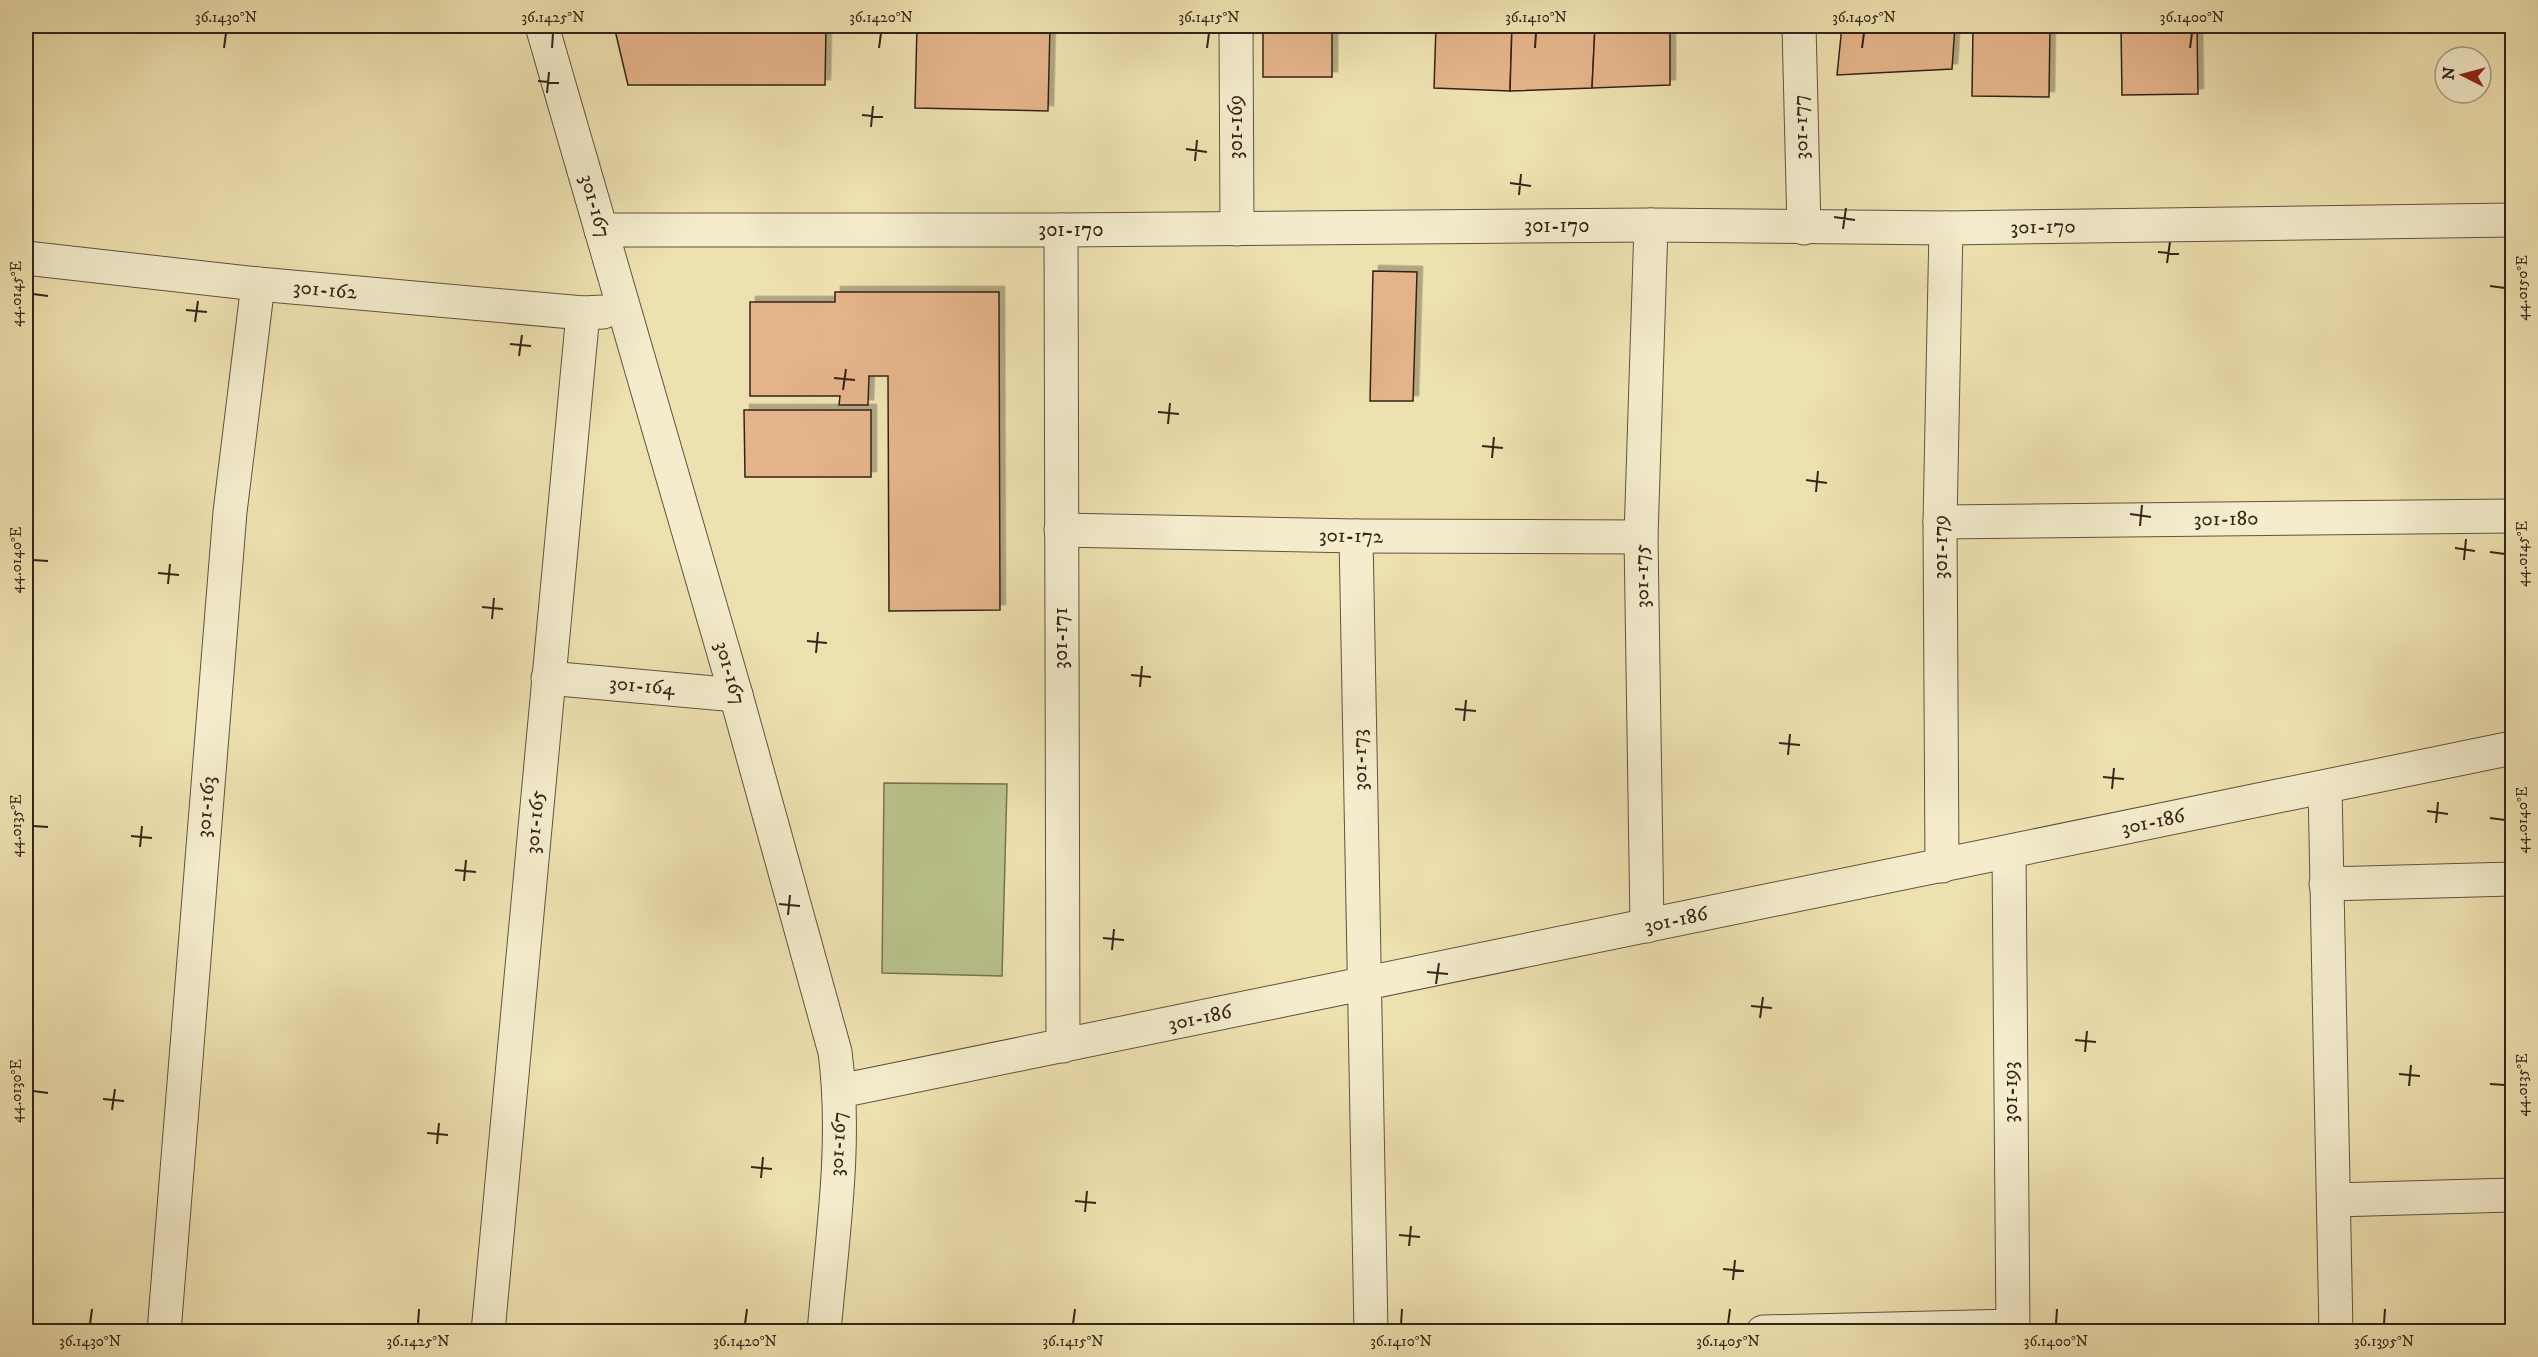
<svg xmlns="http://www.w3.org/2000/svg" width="2538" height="1357" font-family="'IM FELL DW Pica',serif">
  <defs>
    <filter id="shadow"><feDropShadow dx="5.5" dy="-5.5" stdDeviation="0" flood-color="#0004"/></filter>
  </defs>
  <rect width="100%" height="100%" fill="#eee1b0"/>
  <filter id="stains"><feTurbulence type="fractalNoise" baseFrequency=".00333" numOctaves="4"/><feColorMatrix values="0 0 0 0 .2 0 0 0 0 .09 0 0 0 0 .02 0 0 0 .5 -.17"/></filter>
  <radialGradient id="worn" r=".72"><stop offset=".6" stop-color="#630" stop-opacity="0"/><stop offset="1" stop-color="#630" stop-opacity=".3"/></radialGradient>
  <polygon fill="#b9c28b" stroke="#767352" stroke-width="1.5" points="884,783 1007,784 1002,976 882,973"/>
  <g fill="#e5b38a" stroke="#322419" stroke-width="1.5" filter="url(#shadow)">
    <polygon points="614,26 826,26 825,85 628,85"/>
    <polygon points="917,26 1050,26 1048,111 915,108"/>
    <rect x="1263" y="26" width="69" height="51"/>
    <polygon points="1436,26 1512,26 1510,91 1434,88"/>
    <polygon points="1512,26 1595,26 1592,88 1510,91"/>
    <polygon points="1595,26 1670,26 1670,85 1592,88"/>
    <polygon points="1842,26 1955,26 1952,69 1837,75"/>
    <polygon points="1973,26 2050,26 2049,97 1972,96"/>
    <polygon points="2121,26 2197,26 2198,94 2122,95"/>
    <polygon points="1373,271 1417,272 1413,401 1370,401"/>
    <polygon points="835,292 999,292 1000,610 889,611 888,376 869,376 868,405 839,405 840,396 750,396 750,302 835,302"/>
    <polygon points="744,410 871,410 871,477 745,477"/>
  </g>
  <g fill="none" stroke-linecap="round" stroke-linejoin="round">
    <defs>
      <g id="street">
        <path d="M542 26 736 695 835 1052C847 1144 832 1239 824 1332"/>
        <polyline points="1236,26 1237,229"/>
        <polyline points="1799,26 1804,228"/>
        <polyline points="601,230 1061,230 1651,225 1946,228 2512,220"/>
        <polyline points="1061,230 1063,1046"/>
        <polyline points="26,258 258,284 583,313 603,312"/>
        <polyline points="1940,522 2512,516"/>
        <polyline points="1061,530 1356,536 1641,537"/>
        <polyline points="1356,536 1371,1332"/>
        <polyline points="548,678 736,695"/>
        <polyline points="2325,787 2336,1332"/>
        <polyline points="2009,852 2013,1332"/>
        <polyline points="1942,866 1940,522 1946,228"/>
        <polyline points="2326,884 2512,879"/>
        <polyline points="1647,926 1641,537 1651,225"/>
        <polyline points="840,1091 2512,748"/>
        <polyline points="2334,1200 2512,1195"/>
        <polyline points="164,1332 230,512 258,284"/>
        <polyline points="488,1332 583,313"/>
        <polyline points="1763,1332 2013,1326"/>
      </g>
    </defs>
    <use href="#street" stroke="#61533f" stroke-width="35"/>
    <use href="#street" stroke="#f4eccc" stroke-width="33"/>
  </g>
  <path fill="none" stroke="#322419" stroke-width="2" d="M224 48 226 33M552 48 553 33M879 48 881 33M1207 48 1209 33M1535 48 1536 33M1862 48 1864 33M2190 48 2192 33M538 81 559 83M547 93 549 72M862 115 883 117M871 127 873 106M1186 149 1207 152M1195 161 1197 140M1510 183 1531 186M1519 195 1521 174M1834 217 1855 220M1843 229 1846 208M2158 252 2179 254M2167 263 2170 242M2490 286 2505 288M33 294 48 296M186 310 207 312M195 322 198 301M510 344 531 346M519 356 522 335M834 378 855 380M843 390 846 369M1158 412 1179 414M1168 424 1170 403M1482 446 1503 448M1492 458 1494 437M1806 480 1827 483M1816 492 1818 471M2130 514 2151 517M2140 526 2142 505M2455 548 2475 551M2490 552 2505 554M33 560 48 561M2464 560 2466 539M158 573 179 575M168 584 170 564M482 607 503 609M492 619 494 598M807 641 827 643M816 653 818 632M1131 675 1151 677M1140 687 1142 666M1455 709 1476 711M1464 721 1466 700M1779 743 1800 745M1788 755 1790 734M2103 777 2124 779M2112 789 2114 768M2427 811 2448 814M2490 818 2505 820M2436 823 2438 802M33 826 48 827M131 836 152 838M140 847 142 826M455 870 476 872M464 881 466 860M779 904 800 906M788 915 790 895M1103 938 1124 940M1112 950 1114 929M1427 972 1448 974M1436 984 1439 963M1751 1006 1772 1008M1760 1018 1763 997M2075 1040 2096 1042M2085 1052 2087 1031M2399 1074 2420 1076M2490 1084 2505 1085M2409 1086 2411 1065M33 1091 48 1093M103 1099 124 1101M112 1110 115 1089M427 1133 448 1135M437 1144 439 1123M751 1167 772 1169M761 1178 763 1157M1075 1201 1096 1203M1085 1212 1087 1191M1399 1235 1420 1237M1409 1246 1411 1226M1723 1269 1744 1271M1733 1280 1735 1260M90 1324 92 1309M418 1324 419 1309M745 1324 747 1309M1073 1324 1075 1309M1401 1324 1402 1309M1728 1324 1730 1309M2056 1324 2057 1309M2384 1324 2385 1309"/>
  <g text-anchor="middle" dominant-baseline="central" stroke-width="5" stroke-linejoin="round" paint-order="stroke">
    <g font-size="21" fill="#322419" stroke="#f4eccc">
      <text transform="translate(1236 127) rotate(-90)">301-169</text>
      <text transform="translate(1801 127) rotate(-91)">301-177</text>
      <text transform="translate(595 206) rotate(74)">301-167</text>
      <text x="1557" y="226">301-170</text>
      <text transform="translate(2043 227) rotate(-1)">301-170</text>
      <text x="1071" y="230">301-170</text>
      <text transform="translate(325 290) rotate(5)">301-162</text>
      <text transform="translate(2226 519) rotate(-1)">301-180</text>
      <text transform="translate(1351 536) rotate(1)">301-172</text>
      <text transform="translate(1941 547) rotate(-90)">301-179</text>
      <text transform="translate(1642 576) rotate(-91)">301-175</text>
      <text transform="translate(1061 638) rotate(-90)">301-171</text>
      <text transform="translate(730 673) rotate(74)">301-167</text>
      <text transform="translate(642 686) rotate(5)">301-164</text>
      <text transform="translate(1360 760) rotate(-91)">301-173</text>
      <text transform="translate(206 807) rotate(-85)">301-163</text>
      <text transform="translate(535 822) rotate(-85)">301-165</text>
      <text transform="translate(2153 822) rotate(-12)">301-186</text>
      <text transform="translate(1676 920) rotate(-12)">301-186</text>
      <text transform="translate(1200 1018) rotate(-12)">301-186</text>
      <text transform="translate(2011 1092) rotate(-90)">301-193</text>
      <text transform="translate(838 1144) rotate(-87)">301-167</text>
    </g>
  </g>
  <rect width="2538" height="1357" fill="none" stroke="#eee1b0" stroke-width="66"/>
  <g transform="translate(2463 75) rotate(276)"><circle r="28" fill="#f4eccc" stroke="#a69c84" stroke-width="1.5"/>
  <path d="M0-4.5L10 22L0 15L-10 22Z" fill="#8f2418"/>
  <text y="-9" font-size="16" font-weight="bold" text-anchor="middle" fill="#322419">N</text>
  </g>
  <rect x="33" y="33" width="2472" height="1291" fill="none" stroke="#322419" stroke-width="2"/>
  <g font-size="15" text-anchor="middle" fill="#322419">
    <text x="226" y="22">36.1430°N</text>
    <text x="553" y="22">36.1425°N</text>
    <text x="881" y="22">36.1420°N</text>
    <text x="1209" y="22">36.1415°N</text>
    <text x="1536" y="22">36.1410°N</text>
    <text x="1864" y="22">36.1405°N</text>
    <text x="2192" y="22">36.1400°N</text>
    <text transform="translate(2522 288) rotate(-90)" y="5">44.0150°E</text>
    <text transform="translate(16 294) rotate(-90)" y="5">44.0145°E</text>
    <text transform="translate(2522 554) rotate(-90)" y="5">44.0145°E</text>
    <text transform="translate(16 560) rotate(-90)" y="5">44.0140°E</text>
    <text transform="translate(2522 820) rotate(-90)" y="5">44.0140°E</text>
    <text transform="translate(16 826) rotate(-90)" y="5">44.0135°E</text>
    <text transform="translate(2522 1085) rotate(-90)" y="5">44.0135°E</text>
    <text transform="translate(16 1091) rotate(-90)" y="5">44.0130°E</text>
    <text x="90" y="1346">36.1430°N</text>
    <text x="418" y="1346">36.1425°N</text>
    <text x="745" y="1346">36.1420°N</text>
    <text x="1073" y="1346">36.1415°N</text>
    <text x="1401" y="1346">36.1410°N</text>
    <text x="1728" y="1346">36.1405°N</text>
    <text x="2056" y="1346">36.1400°N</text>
    <text x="2384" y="1346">36.1395°N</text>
  </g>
  <rect width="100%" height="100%" filter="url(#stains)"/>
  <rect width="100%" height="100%" fill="url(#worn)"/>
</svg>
